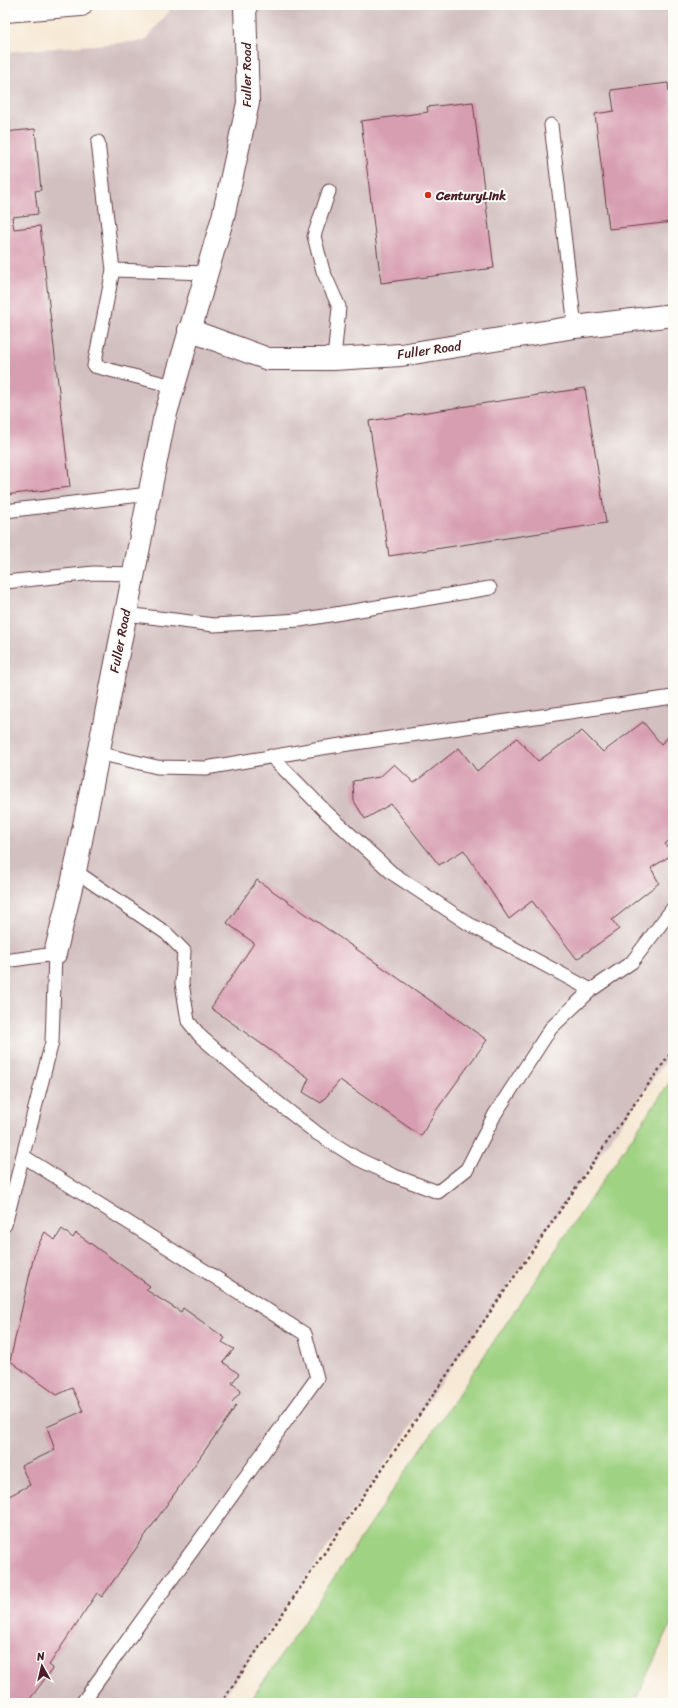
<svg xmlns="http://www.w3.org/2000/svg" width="678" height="1708" font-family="Sriracha,sans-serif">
  <rect width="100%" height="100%" fill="#fdfcf7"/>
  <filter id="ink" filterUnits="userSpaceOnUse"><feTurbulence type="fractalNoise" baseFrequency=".025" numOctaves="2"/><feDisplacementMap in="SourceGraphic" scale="8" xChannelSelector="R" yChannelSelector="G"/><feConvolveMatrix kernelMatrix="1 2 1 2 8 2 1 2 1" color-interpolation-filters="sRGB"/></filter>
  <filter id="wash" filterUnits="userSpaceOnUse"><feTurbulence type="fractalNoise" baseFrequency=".012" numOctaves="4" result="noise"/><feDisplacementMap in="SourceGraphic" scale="16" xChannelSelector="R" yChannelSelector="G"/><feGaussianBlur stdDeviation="0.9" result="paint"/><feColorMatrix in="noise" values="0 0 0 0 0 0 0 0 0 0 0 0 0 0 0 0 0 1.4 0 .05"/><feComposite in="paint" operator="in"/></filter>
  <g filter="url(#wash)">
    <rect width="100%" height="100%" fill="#f6e8d4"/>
    <polygon fill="#d2bfc0" points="174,5 673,5 673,1051 571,1194 220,1703 5,1703 5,52 145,41"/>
    <polygon fill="#9fd282" stroke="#747856" points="673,1077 673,1619 634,1703 249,1703"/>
    <g id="blocks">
      <g fill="#d79db1">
        <polygon points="668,83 671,107 673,107 673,222 609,229 595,114 614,111 611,90"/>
        <polygon points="473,102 494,268 381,283 361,121 428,112 427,107"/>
        <polygon points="35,129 41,190 35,191 38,214 12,217 14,229 40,226 70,487 5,495 5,132"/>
        <polygon points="585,388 606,523 389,556 369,421"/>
        <polygon points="643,722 661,744 673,733 673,837 665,844 673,854 651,868 659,883 612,920 619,929 577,959 532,901 509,919 464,850 439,865 391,804 365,819 354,801 353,781 380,777 394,764 414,783 459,748 477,771 517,738 538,761 582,731 603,752"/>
        <polygon points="257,880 487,1040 435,1112 421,1136 340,1080 321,1103 303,1092 309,1078 211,1008 254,943 227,923"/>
        <polygon points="62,1229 73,1238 76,1233 150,1286 146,1290 181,1312 183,1308 225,1338 222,1342 234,1349 223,1362 239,1374 232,1383 241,1391 232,1402 236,1406 102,1597 97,1593 49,1665 53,1668 27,1703 5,1703 5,1498 30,1485 21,1466 55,1450 47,1427 83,1411 72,1388 57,1395 10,1361 35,1251 45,1232 55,1240"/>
      </g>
    </g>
  </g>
  <g filter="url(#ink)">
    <use href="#blocks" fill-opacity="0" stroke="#643d44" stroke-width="1"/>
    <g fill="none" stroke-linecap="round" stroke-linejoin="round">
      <defs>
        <g id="lane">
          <polyline points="551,125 575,327"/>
          <polyline points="98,142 113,270 94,366 173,386"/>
          <polyline points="329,191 314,236 323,271 339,307 334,359"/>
          <polyline points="113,270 206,273"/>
          <polyline points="5,511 149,494"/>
          <polyline points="5,582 94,573 133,574"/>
          <polyline points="126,614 214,625 300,620 490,588"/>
          <polyline points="98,753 157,767 206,768 321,748 673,697"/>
          <polyline points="271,756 325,811 392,873 469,924 591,990"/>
          <polyline points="75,871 166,933 184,951 182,983 188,1021 201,1037 273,1099 318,1134 358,1159 392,1175 438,1192 467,1169 495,1114 551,1028 591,990 632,962 673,908"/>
          <polyline points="5,961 55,954 52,1042 5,1225"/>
          <polyline points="23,1156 305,1334 317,1378 82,1703"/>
        </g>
        <g id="street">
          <polyline points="189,330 268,359 334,359 401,355 575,327 673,315"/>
          <polyline points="55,954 75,871 164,420 223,217 248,103 245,5"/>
        </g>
        <polyline id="primary" points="5,11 81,5"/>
      </defs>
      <use href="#lane" stroke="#643d44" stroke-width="15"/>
      <use href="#street" stroke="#643d44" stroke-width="24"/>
      <use href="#primary" stroke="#643d44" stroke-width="24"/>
      <polyline stroke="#643d44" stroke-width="2.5" stroke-dasharray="3 3" stroke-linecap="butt" points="221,1703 610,1138 673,1050"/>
      <use href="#lane" stroke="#fff" stroke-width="13"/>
      <use href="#street" stroke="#fff" stroke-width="22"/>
      <use href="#primary" stroke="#fff" stroke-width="22"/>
    </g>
  </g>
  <circle fill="#c8321e" stroke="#fdfcf7" stroke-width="1.5" cx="428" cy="195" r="4"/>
  <g text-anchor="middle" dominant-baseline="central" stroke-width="4" stroke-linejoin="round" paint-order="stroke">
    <g font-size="13" fill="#4a1f2b" stroke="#fdfcf7">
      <text transform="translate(246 75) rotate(-90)">Fuller Road</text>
      <text transform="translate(429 350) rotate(-8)">Fuller Road</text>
      <text transform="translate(120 641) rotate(-79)">Fuller Road</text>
    </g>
    <g font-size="13" font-weight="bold" fill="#4a1f2b" stroke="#fdfcf7" text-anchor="start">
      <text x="436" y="195">CenturyLink</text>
    </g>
  </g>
  <rect width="678" height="1708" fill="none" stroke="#fdfcf7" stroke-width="20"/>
  <g transform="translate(42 1666) rotate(352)" stroke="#fdfcf7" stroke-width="3" paint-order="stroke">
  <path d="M0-3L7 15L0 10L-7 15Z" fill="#4a1f2b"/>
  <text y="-6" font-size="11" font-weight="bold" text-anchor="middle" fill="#4a1f2b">N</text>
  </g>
</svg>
